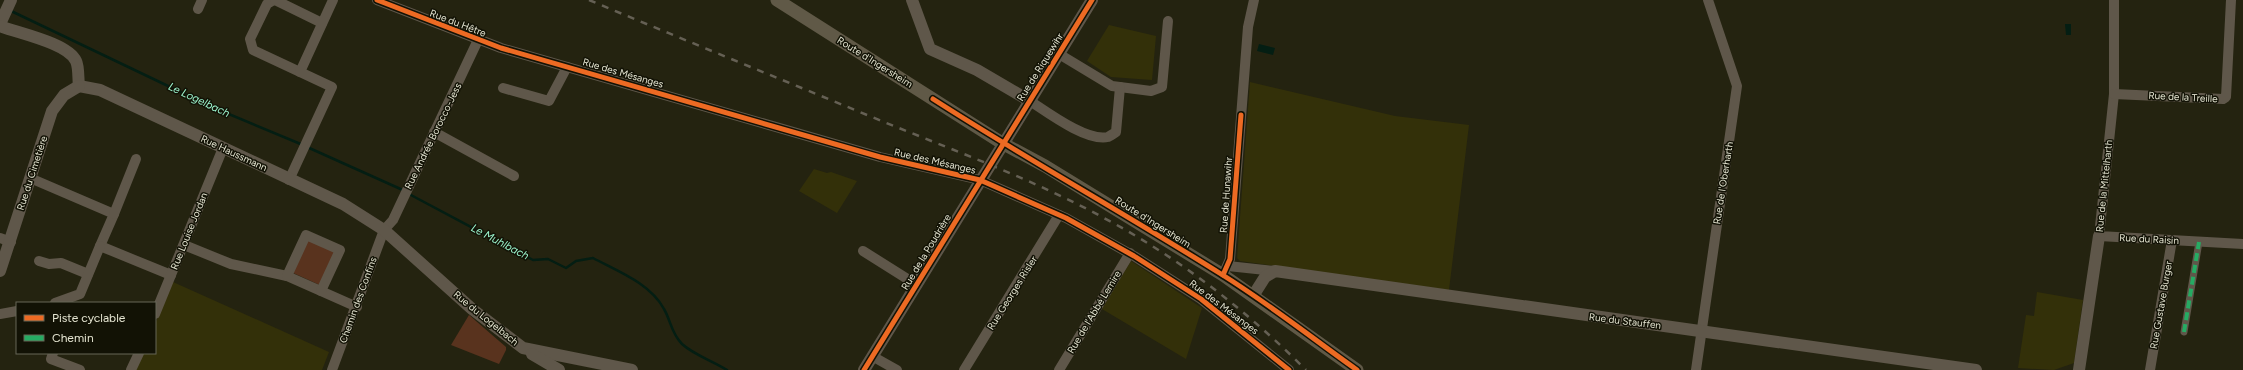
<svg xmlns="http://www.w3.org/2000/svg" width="2243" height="370" font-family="Figtree,sans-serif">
  <rect width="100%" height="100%" fill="#242310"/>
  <g fill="#333009">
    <polygon points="1109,25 1156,36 1152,80 1111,77 1087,61"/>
    <polygon points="1250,82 1395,116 1469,125 1449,290 1240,261 1237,258"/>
    <polygon points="814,169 827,173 831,172 857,181 837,213 799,191"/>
    <polygon points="1131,261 1202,308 1186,359 1102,309"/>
    <polygon points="173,282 329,352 322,370 136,370 143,353 155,353 155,324"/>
    <polygon points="2037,292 2083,300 2074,363 2054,370 2018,368 2026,315 2034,316"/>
  </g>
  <g fill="#59331e">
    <polygon points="306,239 337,253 322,286 291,272"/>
    <polygon points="469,315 506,347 506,350 499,364 451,345"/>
  </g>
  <g fill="#041e13">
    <polygon points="2065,24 2071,24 2071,35 2066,35"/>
    <polygon points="1259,44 1275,48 1273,55 1257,51"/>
  </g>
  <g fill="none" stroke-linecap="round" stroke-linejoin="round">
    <g stroke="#041e13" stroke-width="2.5">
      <polyline points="9,10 212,107 303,145"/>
      <polyline points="307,147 405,191"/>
      <path d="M409 194 533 260 548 259 566 268 576 261 593 258C617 271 650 283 664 309 671 321 671 333 682 344 694 355 713 361 727 370"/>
    </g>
    <polyline stroke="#5f574a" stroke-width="7" points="2184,332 2199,242"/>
    <g stroke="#5f574a" stroke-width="10">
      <polyline points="274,0 267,4 250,39 253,50 300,72"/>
      <polyline points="275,0 322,23"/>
      <polyline points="377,0 501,48 880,157 980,180 1066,218 1134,256 1201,299 1289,370"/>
      <polyline points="2114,0 2114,94 2099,236 2243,244"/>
      <polyline points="198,9 202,0"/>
      <polyline points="1059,54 1112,86 1151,91 1162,87 1168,21"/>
      <polyline points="503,88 549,101 567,67"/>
      <polyline points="2114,94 2223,99 2226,97 2231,0"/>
      <path d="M1030 101C1047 112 1087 142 1108 137 1110 136 1113 134 1116 132L1120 87"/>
      <polyline points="434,132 514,176"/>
      <polyline points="30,178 114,214 100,246 171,275"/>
      <polyline points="289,180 332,87 300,72 333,0"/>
      <polyline points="114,214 136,159"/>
      <polyline points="0,238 11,242"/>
      <polyline points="184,245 231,264 287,276 357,307"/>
      <polyline points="863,251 917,285"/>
      <polyline points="39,261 49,264 61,263 88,274"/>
      <polyline points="1228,266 1275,271"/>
      <polyline points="1223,275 1230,259 1248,27 1254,0"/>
      <polyline points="287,276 306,235 340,250 321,291"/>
      <polyline points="55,303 80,294 100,246"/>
      <polyline points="0,314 17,311"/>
      <polyline points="155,314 223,148"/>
      <polyline points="53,353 51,359 80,370"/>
      <polyline points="872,356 897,370"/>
      <polyline points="131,370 139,353"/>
      <polyline points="332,370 384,230 393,220 478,40"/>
      <polyline points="964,370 1059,215"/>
      <polyline points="1059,370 1130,253"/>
      <polyline points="1696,370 1737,86 1708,0"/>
      <polyline points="2150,370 2172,240"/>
    </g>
    <g stroke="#5f574a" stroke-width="12">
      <polyline points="912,0 930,49 977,70 1030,101"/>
      <polyline points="0,24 11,0"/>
      <path d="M0 26C18 33 68 43 76 61 79 67 78 79 79 86"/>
      <polyline points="79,86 100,90 343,204 384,230 472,309 523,348 632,370"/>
      <polyline points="0,271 52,111 64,95 79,86"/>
      <polyline points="1253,296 1265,277 1275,271 1976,370"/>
      <polyline points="532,354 559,370"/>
      <polyline points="864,370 1092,0"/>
      <polyline points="2079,370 2099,236"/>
    </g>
    <polyline stroke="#605947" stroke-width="13" points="777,0 1002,143 1045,166 1223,275 1357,370"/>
    <path stroke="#656054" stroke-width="2.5" stroke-dasharray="7 7" stroke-linecap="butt" d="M589 0C687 41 785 81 884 122 958 152 1034 180 1104 218 1179 258 1246 310 1306 370"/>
    <polyline stroke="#26ab63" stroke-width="4" stroke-dasharray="8 4" stroke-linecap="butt" points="2184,332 2199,242"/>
    <defs>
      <g id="cycleway">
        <polyline points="377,0 501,48 880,157 980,180 1066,218 1134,256 1201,299 1289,370"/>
        <path d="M933 99C1028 160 1126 214 1221 274 1268 303 1312 338 1357 370"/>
        <polyline points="1223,275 1230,259 1241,115"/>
        <polyline points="864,370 1092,0"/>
      </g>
    </defs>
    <use href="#cycleway" stroke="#121205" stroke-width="8"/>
    <use href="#cycleway" stroke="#ed6a23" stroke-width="5"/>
  </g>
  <g text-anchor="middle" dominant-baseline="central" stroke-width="3" stroke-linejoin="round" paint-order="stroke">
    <g font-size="10" fill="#e4e4d1" stroke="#121205">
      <text transform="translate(458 23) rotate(21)">Rue du Hêtre</text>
      <text transform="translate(875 62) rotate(32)">Route d'Ingersheim</text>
      <text transform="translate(1040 67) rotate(-58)">Rue de Riquewihr</text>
      <text transform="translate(623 73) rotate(16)">Rue des Mésanges</text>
      <text transform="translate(2183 97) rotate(3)">Rue de la Treille</text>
      <text transform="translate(433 136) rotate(-64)">Rue Andrée Borocco-Jess</text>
      <text transform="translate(234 153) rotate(25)">Rue Haussmann</text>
      <text transform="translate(935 161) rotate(13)">Rue des Mésanges</text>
      <text transform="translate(32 173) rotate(-72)">Rue du Cimetière</text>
      <text transform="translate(1723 183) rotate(-81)">Rue de l'Oberharth</text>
      <text transform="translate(2104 186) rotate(-84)">Rue de la Mittelharth</text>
      <text transform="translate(1226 195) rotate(-86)">Rue de Hunawihr</text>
      <text transform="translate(1153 222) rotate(32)">Route d'Ingersheim</text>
      <text transform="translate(189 231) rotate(-68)">Rue Louise Jordan</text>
      <text transform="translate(2149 239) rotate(3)">Rue du Raisin</text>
      <text transform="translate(926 252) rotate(-59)">Rue de la Poudrière</text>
      <text transform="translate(1012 293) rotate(-58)">Rue Georges Risler</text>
      <text transform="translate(358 300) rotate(-70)">Chemin des Confins</text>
      <text transform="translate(2161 305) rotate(-80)">Rue Gustave Burger</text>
      <text transform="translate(1224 307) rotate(37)">Rue des Mésanges</text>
      <text transform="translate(1094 312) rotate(-59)">Rue de l'Abbé Lemire</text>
      <text transform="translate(486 318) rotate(39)">Rue du Logelbach</text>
      <text transform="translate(1625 321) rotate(7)">Rue du Stauffen</text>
    </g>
    <g font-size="11" font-style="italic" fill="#9cf5ce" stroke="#121205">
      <text transform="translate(199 100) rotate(25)">Le Logelbach</text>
      <text transform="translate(500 242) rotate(28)">Le Muhlbach</text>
    </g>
  </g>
  <rect x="16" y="302" width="140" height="52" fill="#121205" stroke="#666657"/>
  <rect x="24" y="315" width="20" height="6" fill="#ed6a23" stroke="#666657"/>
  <text x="52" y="322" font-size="12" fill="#e4e4d1">Piste cyclable</text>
  <rect x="24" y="335" width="20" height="6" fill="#26ab63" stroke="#666657"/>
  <text x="52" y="342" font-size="12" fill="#e4e4d1">Chemin</text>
</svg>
